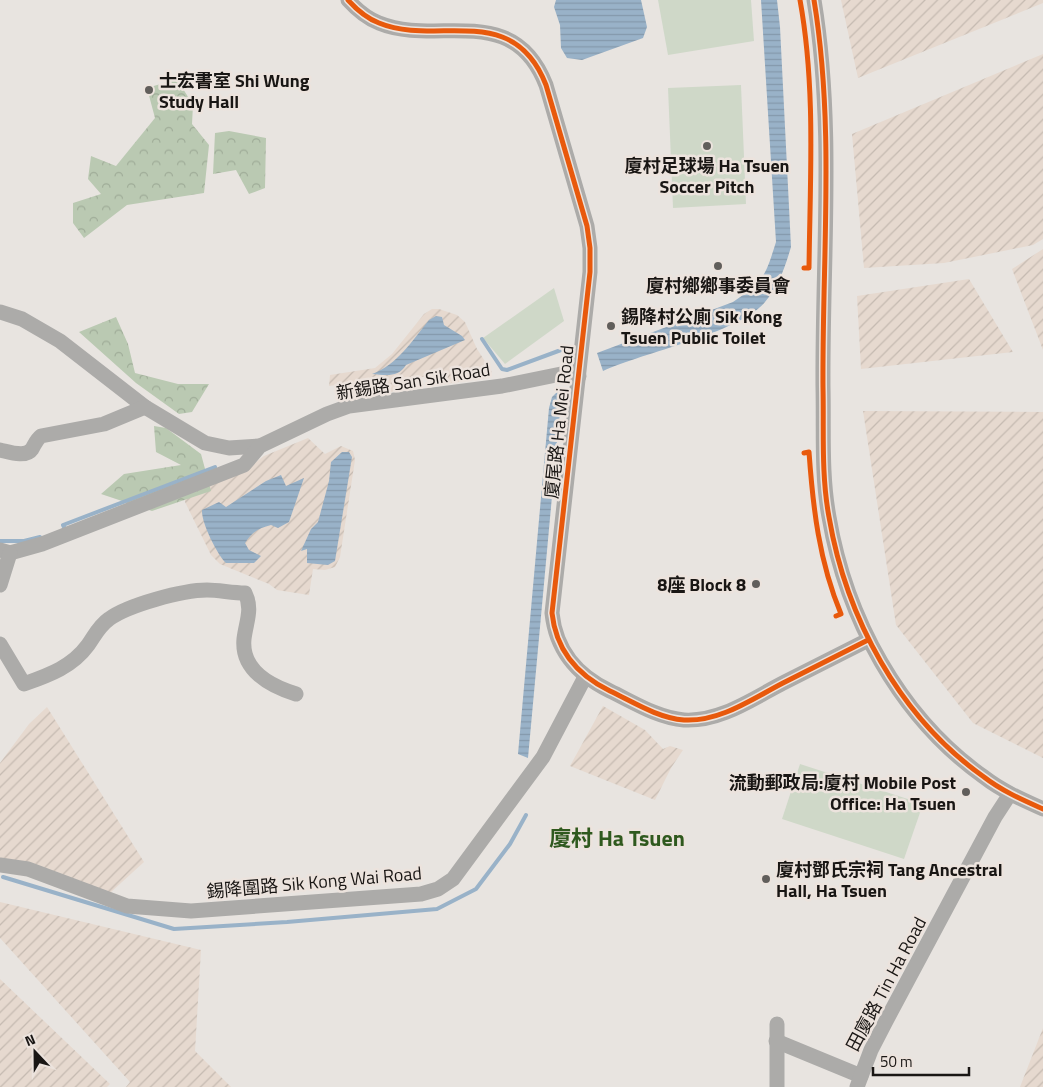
<svg xmlns="http://www.w3.org/2000/svg" width="1043" height="1087" font-family="'Titillium Web','Noto Sans SC',sans-serif">
  <defs>
    <pattern id="industrial-furrows" width="10" height="10" patternUnits="userSpaceOnUse" patternTransform="scale(1.25)"><rect width="10" height="10" fill="#e6d9cf"/><path d="M-1 1l2-2M0 10L10 0M9 11l2-2" fill="none" stroke="#c5bab1"/></pattern>
    <pattern id="forest-crowns" width="20" height="18" patternUnits="userSpaceOnUse" patternTransform="scale(1.25)"><rect width="20" height="18" fill="#bac9b2"/><path d="M2 6a3 3 0 1 1 6 0M12 15a3 3 0 1 1 6 0" fill="none" stroke="#9fac98"/></pattern>
    <pattern id="water-rules" width="6" height="5" patternUnits="userSpaceOnUse" patternTransform="scale(1.25)"><rect width="6" height="5" fill="#99b2c8"/><path d="M0 2.5h6" fill="none" stroke="#8398ab"/></pattern>
  </defs>
  <rect width="100%" height="100%" fill="#e8e4e0"/>
  <g fill="url(#industrial-furrows)">
    <polygon points="841,0 1043,0 1043,3 858,78"/>
    <polygon points="1043,54 1043,239 1033,245 944,263 864,268 852,134"/>
    <polygon points="1043,249 1043,350 1012,269"/>
    <polygon points="969,279 1013,352 861,369 857,296"/>
    <polygon points="432,309 439,309 457,315 465,322 477,349 492,372 487,378 439,385 437,375 415,378 392,392 375,394 373,380 329,386 330,375 375,368 392,354 424,314"/>
    <polygon points="863,411 1043,412 1043,758 973,723 896,625"/>
    <polygon points="308,438 325,454 341,446 353,451 355,460 340,557 335,567 325,570 313,569 309,595 277,590 269,584 220,564 211,555 185,502 185,497 248,468 264,456"/>
    <polygon points="603,706 645,730 663,749 670,746 683,750 671,768 655,800 570,766"/>
    <polygon points="47,707 144,862 110,893 0,859 0,763 29,724"/>
    <polygon points="0,902 201,950 195,1051 231,1087 126,1087 130,1082 0,938"/>
    <polygon points="0,979 110,1084 107,1087 0,1087"/>
    <polygon points="1043,1028 1043,1087 1020,1087"/>
  </g>
  <g fill="url(#forest-crowns)">
    <polygon points="177,79 193,105 192,124 209,145 204,193 127,205 84,238 73,223 73,203 101,194 88,179 91,156 116,166 155,118 147,88"/>
    <polygon points="229,131 266,138 265,188 249,194 236,170 213,174 215,133"/>
    <polygon points="116,317 128,344 135,373 178,384 209,384 192,412 179,414 136,383 79,332"/>
    <polygon points="154,426 166,428 201,454 211,491 152,511 101,494 124,474 181,465 156,452"/>
  </g>
  <g fill="#cfd8c8">
    <polygon points="658,0 751,0 754,41 668,55"/>
    <polygon points="741,85 746,204 673,208 668,88"/>
    <polygon points="554,288 564,321 505,364 483,338"/>
    <polygon points="800,764 923,804 904,859 782,819"/>
  </g>
  <g fill="url(#water-rules)">
    <polygon points="556,0 641,0 647,27 643,38 582,60 567,58 561,48 560,25 554,7"/>
    <path d="M761 0H777L780 27 791 247C785 267 779 286 765 302 739 333 644 352 603 371L597 353 733 302C764 281 765 277 776 242Z"/>
    <path d="M436 316 442 317 444 325 462 336 465 340 406 365C398 378 386 375 372 374 397 365 412 341 429 320Z"/>
    <polygon points="557,392 568,398 562,406 559,420 528,758 518,754 549,408 552,397"/>
    <polygon points="342,452 349,452 352,457 335,561 328,565 307,563 307,549 301,551 311,529 318,522 329,481 331,462"/>
    <path d="M281 475 286 486 304 478 289 522 278 528 271 525C259 528 252 532 245 543L249 550 261 556 254 563H226C217 554 201 522 202 510L219 502 226 507 266 481Z"/>
  </g>
  <g fill="none" stroke-linecap="round" stroke-linejoin="round">
    <g stroke="#99b2c8" stroke-width="4">
      <polyline points="482,339 502,369 507,370 561,350"/>
      <polyline points="63,530 65,529 63,525 215,467"/>
      <polyline points="0,541 24,541 40,537"/>
      <polyline points="3,877 174,929 287,922 437,909 476,889 510,844 526,815"/>
    </g>
    <g stroke="#acaba9" stroke-width="15">
      <path d="M348 0C357 10 366 18 379 23 437 47 513 0 546 85L587 226 590 248V272L552 613C556 651 577 675 610 691 633 702 658 718 684 720 720 722 752 699 783 683 811 669 840 654 868 640"/>
      <path d="M814 0C835 127 822 258 823 387 824 430 821 474 829 517 846 617 899 717 984 777 1002 791 1023 800 1043 809"/>
      <polyline points="0,312 22,319 60,341 145,407 205,443 229,448 260,446"/>
      <path d="M0 450C9 452 26 458 32 449 35 444 36 440 41 436L104 424 145 407"/>
      <polyline points="0,550 10,553 42,544 244,465 260,446 327,414 349,406 502,386 561,374 579,376"/>
      <polyline points="0,585 10,553"/>
      <path d="M0 644 24 684C49 675 72 667 88 645 95 635 99 626 109 619 128 605 183 590 207 590 219 590 232 593 245 593 253 609 246 622 244 639 241 670 270 686 296 694"/>
      <polyline points="0,865 28,869 127,906 191,911 421,894 438,889 453,879 543,757 585,677"/>
      <polyline points="776,1041 861,1076"/>
      <polyline points="777,1087 777,1024"/>
      <polyline points="857,1087 871,1050 886,1021 995,817 1010,794"/>
    </g>
    <defs>
      <g id="cycleway">
        <path d="M348 0C357 10 366 18 379 23 437 47 513 0 546 85L587 226 590 248V272L552 613C556 651 577 675 610 691 633 702 658 718 684 720 720 722 752 699 783 683 811 669 840 654 868 640"/>
        <path d="M800 0C816 88 810 179 809 268H804"/>
        <path d="M814 0C835 127 822 258 823 387 824 430 821 474 829 517 846 617 899 717 984 777 1002 791 1023 800 1043 809"/>
        <path d="M804 453 809 452C813 508 819 561 841 614L836 616"/>
      </g>
    </defs>
    <use href="#cycleway" stroke="#ece3dd" stroke-width="8"/>
    <use href="#cycleway" stroke="#e8590c" stroke-width="5"/>
  </g>
  <g fill="#615e5b" stroke="#ece3dd" stroke-width="2">
    <circle cx="149" cy="90" r="5"/>
    <circle cx="707" cy="146" r="5"/>
    <circle cx="718" cy="266" r="5"/>
    <circle cx="611" cy="326" r="5"/>
    <circle cx="756" cy="584" r="5"/>
    <circle cx="966" cy="792" r="5"/>
    <circle cx="766" cy="879" r="5"/>
  </g>
  <g text-anchor="middle" dominant-baseline="central" stroke-width="5" stroke-linejoin="round" paint-order="stroke">
    <g font-size="18" font-weight="bold" fill="#191614" stroke="#ece3dd" text-anchor="start">
      <text x="159" y="80">士宏書室 Shi Wung<tspan x="159" dy="21">Study Hall</tspan></text>
      <text x="707" y="165" text-anchor="middle">廈村足球場 Ha Tsuen<tspan x="707" dy="21">Soccer Pitch</tspan></text>
      <text x="718" y="285" text-anchor="middle">廈村鄉鄉事委員會</text>
      <text x="621" y="316">錫降村公廁 Sik Kong<tspan x="621" dy="21">Tsuen Public Toilet</tspan></text>
      <text x="746" y="584" text-anchor="end">8座 Block 8</text>
      <text x="956" y="782" text-anchor="end">流動郵政局:廈村 Mobile Post<tspan x="956" dy="21">Office: Ha Tsuen</tspan></text>
      <text x="776" y="869">廈村鄧氏宗祠 Tang Ancestral<tspan x="776" dy="21">Hall, Ha Tsuen</tspan></text>
    </g>
    <g font-size="18" fill="#191614" stroke="#ece3dd">
      <text transform="translate(413 381) rotate(-9)">新錫路 San Sik Road</text>
      <text transform="translate(559 422) rotate(-84)">廈尾路 Ha Mei Road</text>
      <text transform="translate(314 882) rotate(-5)">錫降圍路 Sik Kong Wai Road</text>
      <text transform="translate(886 984) rotate(-62)">田廈路 Tin Ha Road</text>
    </g>
    <g font-size="22" font-weight="bold" fill="#2f591e" stroke="#ece3dd">
      <text x="617" y="838">廈村 Ha Tsuen</text>
    </g>
  </g>
  <g transform="translate(35 1052) rotate(338)" stroke="#ece3dd" stroke-width="4" paint-order="stroke">
  <path d="M0-4L9 19L0 12L-9 19Z" fill="#191614"/>
  <text y="-8" font-size="14" font-weight="bold" text-anchor="middle" fill="#191614">N</text>
  </g>
  <path d="M873 1067v8h96v-8" fill="none" stroke="#191614" stroke-width="2.5"/>
  <text x="880" y="1067" font-size="15" fill="#191614" stroke="#ece3dd" stroke-width="4" paint-order="stroke">50 m</text>
</svg>
